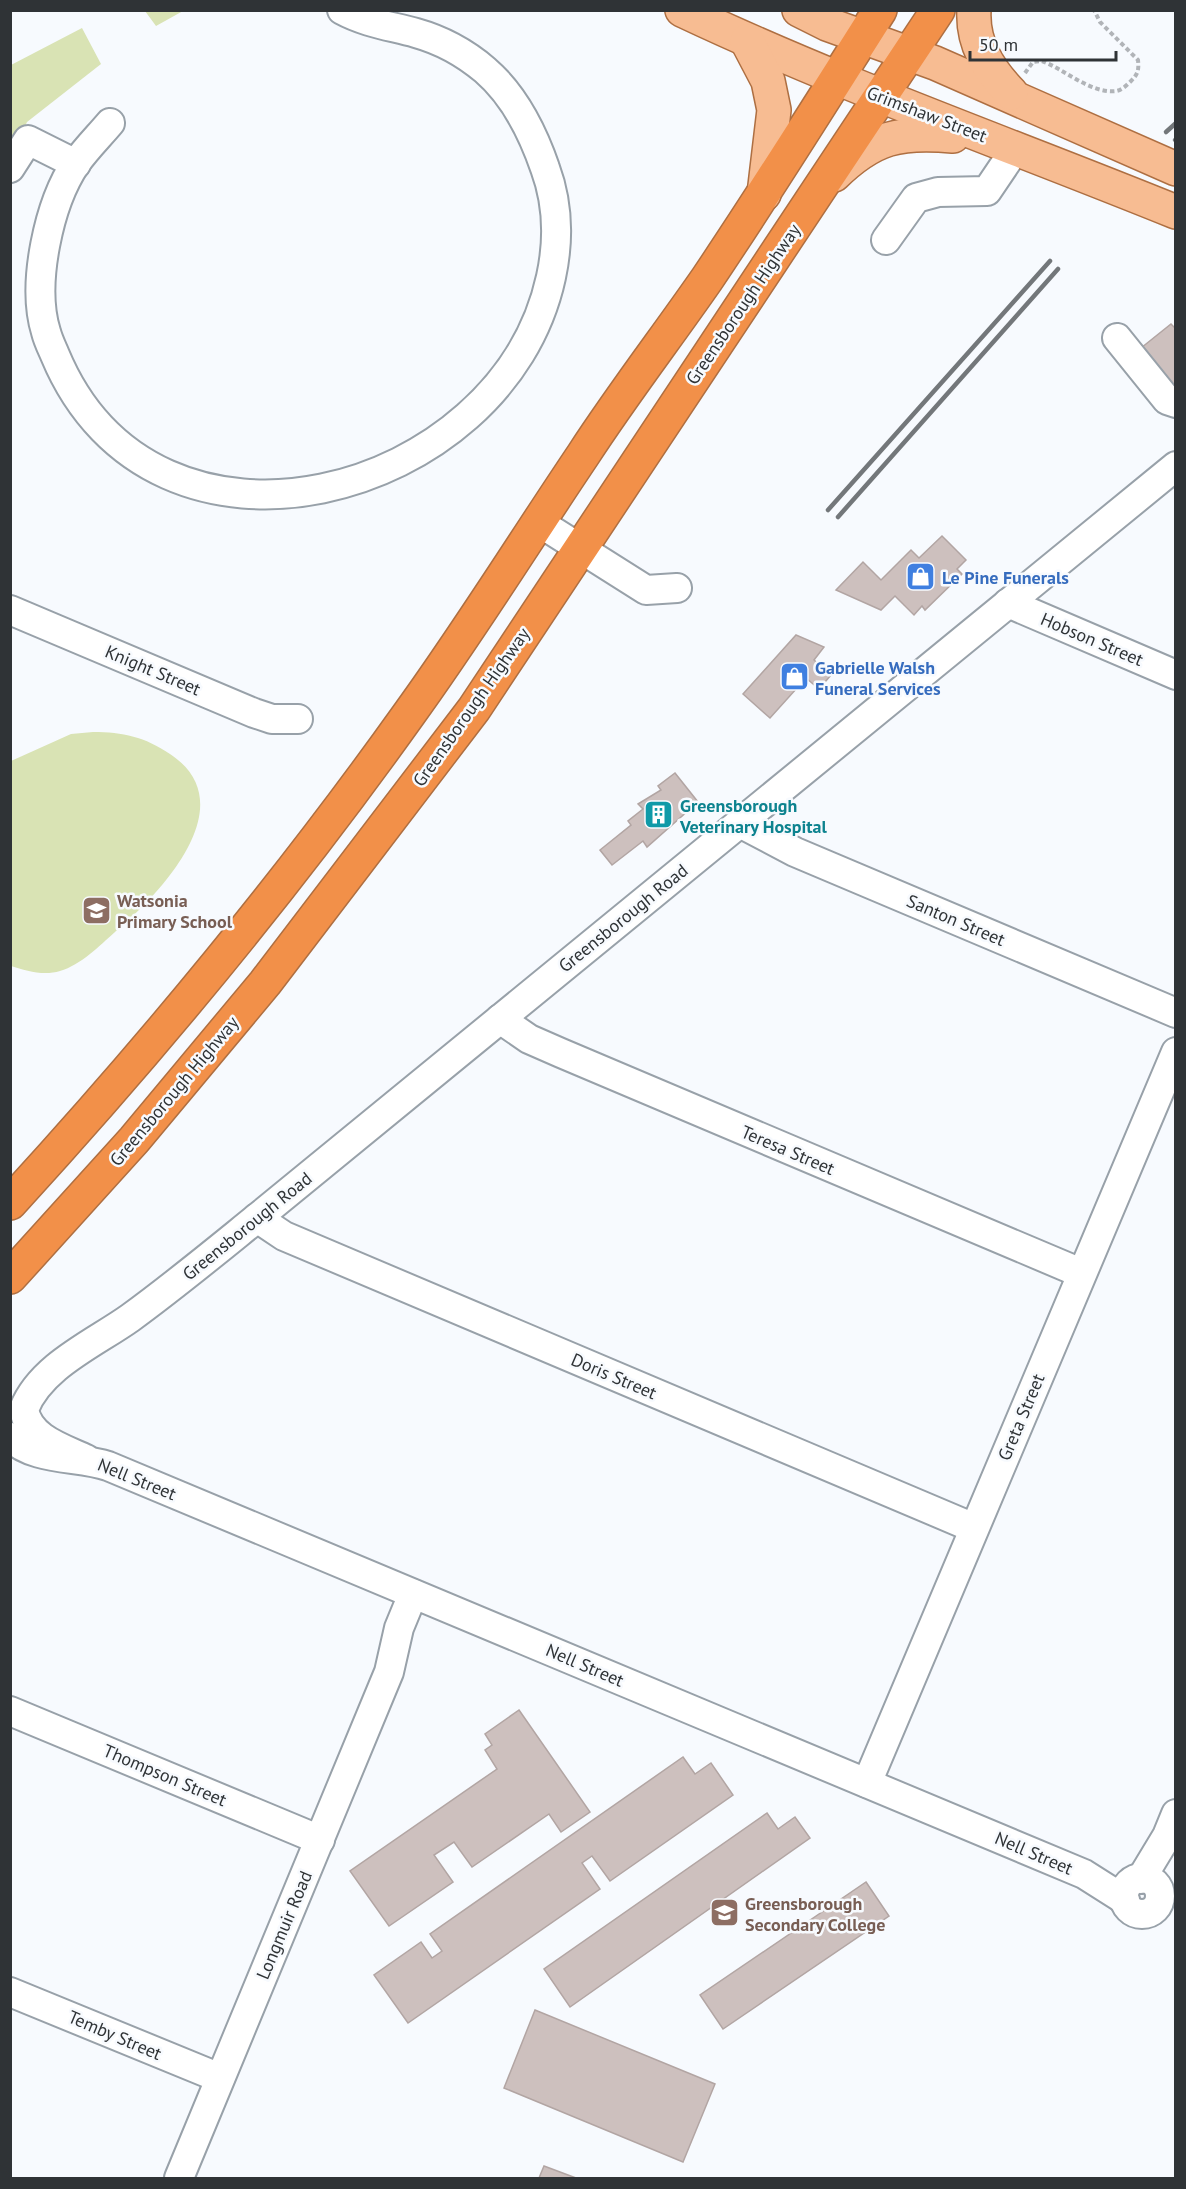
<svg xmlns="http://www.w3.org/2000/svg" width="1186" height="2189" font-family="'PT Sans',sans-serif">
  <rect width="100%" height="100%" fill="#f7fafe"/>
  <g fill="#d9e3b4">
    <polygon points="145,11 144,11 183,11 156,26"/>
    <polygon points="82,28 101,64 27,122 11,159 11,65"/>
    <path d="M93 732C123 732 145 737 170 754 246 804 160 894 115 932 99 946 81 965 60 971 44 976 26 971 11 966V761L71 734Z"/>
  </g>
  <g fill="#cdc0be" stroke="#b2a5a3" stroke-width="1.5">
    <polygon points="1171,324 1176,329 1176,393 1136,352"/>
    <polygon points="942,536 966,560 957,569 962,574 925,610 922,606 914,615 895,596 881,610 836,590 863,562 881,580 911,550 919,558"/>
    <polygon points="796,635 824,647 814,660 831,675 819,689 806,678 770,718 743,694"/>
    <polygon points="675,773 698,802 647,847 643,841 612,865 600,850 631,825 628,821 643,809 638,804 661,790 658,786"/>
    <polygon points="519,1710 590,1812 561,1832 549,1814 472,1867 454,1842 434,1855 453,1882 389,1926 350,1871 497,1769 485,1750 492,1745 485,1734"/>
    <polygon points="683,1757 695,1774 711,1763 733,1795 610,1881 592,1856 582,1863 600,1889 408,2023 374,1975 421,1942 432,1958 442,1951 430,1934"/>
    <polygon points="767,1813 778,1829 795,1817 810,1838 570,2007 544,1969"/>
    <polygon points="866,1882 889,1916 723,2029 700,1995"/>
    <polygon points="535,2010 715,2084 683,2162 504,2088"/>
    <polygon points="544,2166 576,2178 539,2178"/>
  </g>
  <g fill="none" stroke-linecap="round" stroke-linejoin="round">
    <defs>
      <g id="minor">
        <path d="M110 123C99 136 86 149 76 163 49 203 31 284 46 332 48 340 52 348 55 355 154 593 503 499 551 277 559 240 558 203 545 168 533 133 514 95 485 70 465 53 441 40 416 33 391 26 366 23 342 10"/>
        <polyline points="10,168 28,140 76,164"/>
        <polyline points="886,240 916,198 938,192 987,191 1016,148"/>
        <polyline points="1117,338 1167,400 1176,403"/>
        <polyline points="540,523 646,590 677,588"/>
        <polyline points="1008,603 1176,675"/>
        <polyline points="10,610 254,713 272,719 298,719"/>
        <polyline points="740,823 795,852 1176,1013"/>
        <polyline points="500,1019 529,1039 561,1053 1081,1273"/>
        <polyline points="257,1218 284,1236 974,1528"/>
        <path d="M10 1437C33 1461 79 1456 108 1466L1084 1874 1125 1900"/>
        <path d="M86 1459C62 1448 28 1438 24 1409 41 1366 95 1343 130 1318 174 1286 215 1252 257 1218L1176 466"/>
        <polyline points="10,1711 320,1840"/>
        <polyline points="867,1783 1176,1052"/>
        <circle cx="1142" cy="1896" r="18"/>
        <polyline points="1141,1879 1167,1836 1176,1814"/>
        <polyline points="10,1992 220,2078"/>
        <polyline points="179,2178 389,1672 399,1628 413,1594"/>
      </g>
      <g id="major">
        <path d="M682 10C843 86 1011 145 1176 212"/>
        <polyline points="799,10 827,24 935,63 1176,169"/>
        <path d="M974 10C972 44 989 70 1011 93"/>
        <polyline points="747,41 768,81 774,110 764,194"/>
        <path d="M834 175C873 137 900 131 953 136"/>
      </g>
      <g id="highway">
        <path d="M10 1203C152 1048 287 885 409 714 470 630 525 541 583 455 622 395 666 338 707 279 767 190 823 100 880 10"/>
        <polyline points="10,1277 134,1140 265,983 474,709 938,10"/>
      </g>
    </defs>
    <use href="#minor" stroke="#98a1a9" stroke-width="32"/>
    <use href="#major" stroke="#ae6f42" stroke-width="36"/>
    <use href="#highway" stroke="#ae6f42" stroke-width="36"/>
    <path stroke="#b1b4b8" stroke-width="4" stroke-dasharray="4.5 3" stroke-linecap="butt" d="M1025 73 1033 62 1042 61C1064 69 1091 94 1116 91 1122 90 1127 85 1131 81 1138 74 1139 70 1138 60L1100 22 1094 10"/>
    <use href="#minor" stroke="#fff" stroke-width="28"/>
    <use href="#major" stroke="#f7bc92" stroke-width="33"/>
    <use href="#highway" stroke="#f29049" stroke-width="33"/>
    <g stroke="#73777a" stroke-width="4.5">
      <polyline points="1166,132 1176,123"/>
      <polyline points="1175,140 1176,139"/>
      <polyline points="828,510 1050,261"/>
      <polyline points="838,517 1058,269"/>
    </g>
  </g>
  <defs>
    <symbol id="shop-square" viewBox="-11 -11 22 22"><rect x="-9" y="-9" width="18" height="18" rx="4" fill="#3f7fe0" stroke="#f7fafe"/><path d="M-5-2.5h2.3a2.7 3.5 0 0 1 5.4 0H5L5.5 6h-11ZM-1.5-2.5h3a1.5 2.3 0 0 0-3 0Z" fill="#fff"/></symbol>
    <symbol id="building-square" viewBox="-11 -11 22 22"><rect x="-9" y="-9" width="18" height="18" rx="4" fill="#0f9aa8" stroke="#f7fafe"/><path d="M-4-6H4V6H1V3H-1V6H-4ZM-2.5-4.3h1.7v1.8h-1.7ZM.8-4.3h1.7v1.8H.8ZM-2.5-1h1.7V.8h-1.7ZM.8-1h1.7V.8H.8Z" fill="#fff"/></symbol>
    <symbol id="school-square" viewBox="-11 -11 22 22"><rect x="-9" y="-9" width="18" height="18" rx="4" fill="#8d6e63" stroke="#f7fafe"/><path d="M0-5L7-2L0 1L-7-2ZM-4 1L0 2.5L4 1V4Q0 6-4 4Z" fill="#fff"/></symbol>
  </defs>
  <g fill-rule="evenodd">
    <use href="#shop-square" x="904" y="560" width="33" height="33"/>
    <use href="#shop-square" x="778" y="660" width="33" height="33"/>
    <use href="#building-square" x="642" y="798" width="33" height="33"/>
    <use href="#school-square" x="80" y="894" width="33" height="33"/>
    <use href="#school-square" x="708" y="1896" width="33" height="33"/>
  </g>
  <g text-anchor="middle" dominant-baseline="central" stroke-width="5" stroke-linejoin="round" paint-order="stroke">
    <g font-size="18" fill="#2f3336" stroke="#f7fafe">
      <text transform="translate(927 114) rotate(21)">Grimshaw Street</text>
      <text transform="translate(743 304) rotate(-56)">Greensborough Highway</text>
      <text transform="translate(1092 639) rotate(23)">Hobson Street</text>
      <text transform="translate(153 670) rotate(23)">Knight Street</text>
      <text transform="translate(471 707) rotate(-55)">Greensborough Highway</text>
      <text transform="translate(623 918) rotate(-39)">Greensborough Road</text>
      <text transform="translate(956 920) rotate(23)">Santon Street</text>
      <text transform="translate(174 1091) rotate(-50)">Greensborough Highway</text>
      <text transform="translate(788 1150) rotate(23)">Teresa Street</text>
      <text transform="translate(247 1226) rotate(-39)">Greensborough Road</text>
      <text transform="translate(614 1376) rotate(23)">Doris Street</text>
      <text transform="translate(1021 1417) rotate(-67)">Greta Street</text>
      <text transform="translate(137 1479) rotate(22)">Nell Street</text>
      <text transform="translate(585 1665) rotate(23)">Nell Street</text>
      <text transform="translate(165 1775) rotate(23)">Thompson Street</text>
      <text transform="translate(1034 1853) rotate(23)">Nell Street</text>
      <text transform="translate(284 1925) rotate(-67)">Longmuir Road</text>
      <text transform="translate(115 2035) rotate(23)">Temby Street</text>
    </g>
    <g font-size="18" font-weight="bold" fill="#366cbe" stroke="#f7fafe" text-anchor="start">
      <text x="942" y="577">Le Pine Funerals</text>
      <text x="815" y="667">Gabrielle Walsh<tspan x="815" dy="21">Funeral Services</tspan></text>
    </g>
    <g font-size="18" font-weight="bold" fill="#0d838f" stroke="#f7fafe" text-anchor="start">
      <text x="680" y="805">Greensborough<tspan x="680" dy="21">Veterinary Hospital</tspan></text>
    </g>
    <g font-size="18" font-weight="bold" fill="#785e54" stroke="#f7fafe" text-anchor="start">
      <text x="117" y="900">Watsonia<tspan x="117" dy="21">Primary School</tspan></text>
      <text x="745" y="1903">Greensborough<tspan x="745" dy="21">Secondary College</tspan></text>
    </g>
  </g>
  <rect width="1186" height="2189" fill="none" stroke="#2f3336" stroke-width="24"/>
  <path d="M970 51v9h146v-9" fill="none" stroke="#2f3336" stroke-width="3"/>
  <text x="979" y="51" font-size="18" fill="#2f3336" stroke="#f7fafe" stroke-width="4.5" paint-order="stroke">50 m</text>
</svg>
